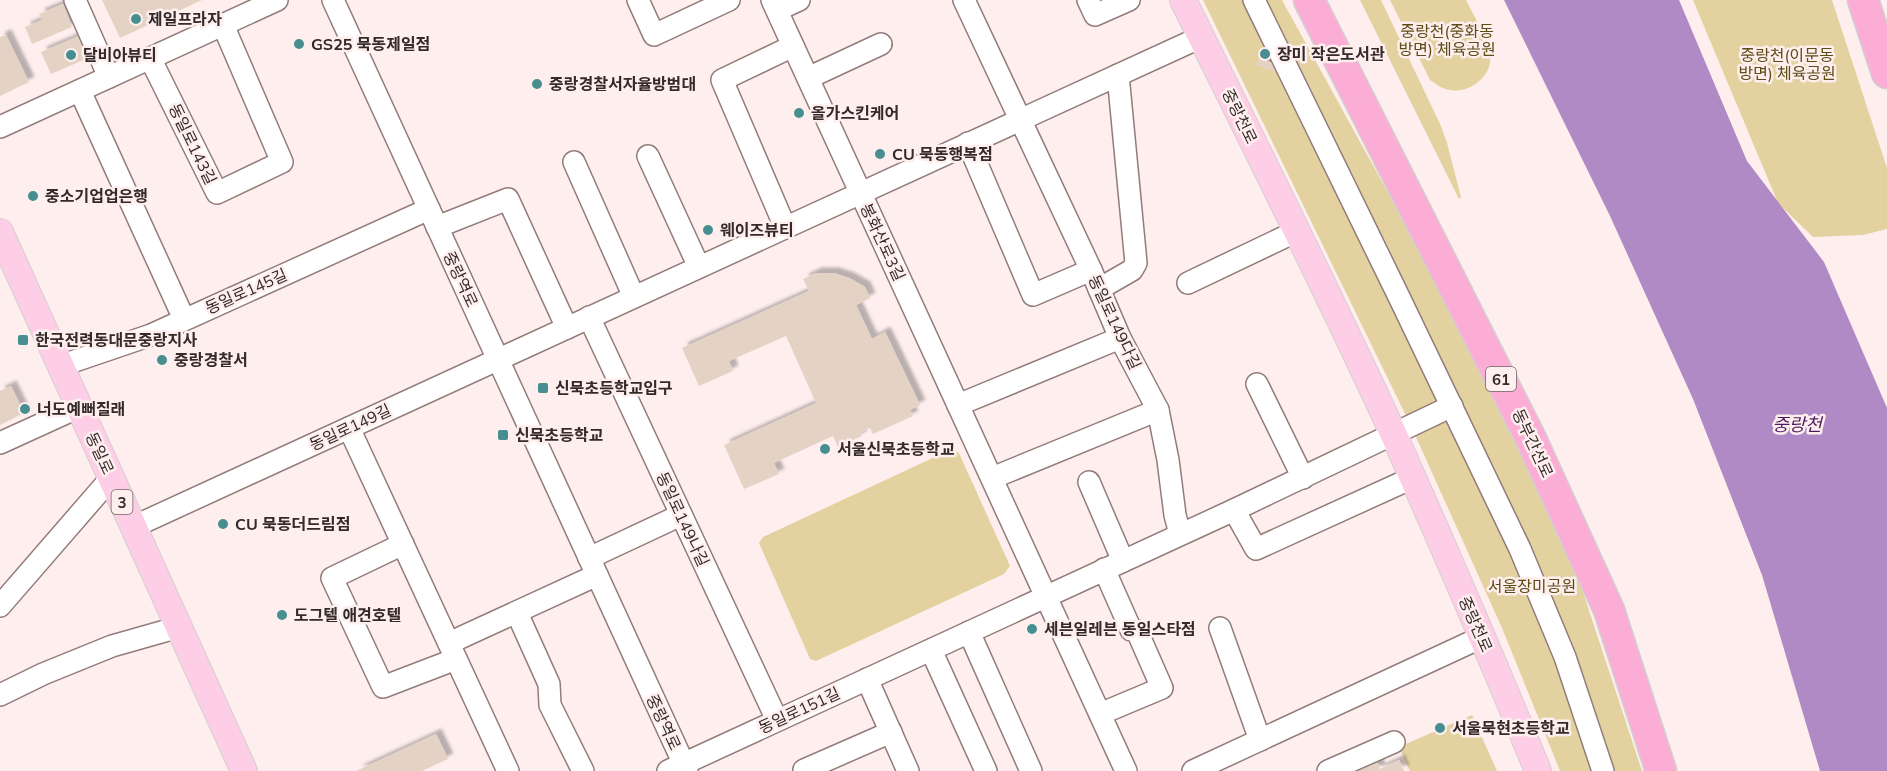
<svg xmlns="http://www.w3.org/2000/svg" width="1887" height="771" font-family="Mulish,'Noto Sans KR',sans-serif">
  <defs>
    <filter id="shadow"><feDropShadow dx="5.5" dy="-5.5" stdDeviation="1.5" flood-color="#0004"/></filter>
  </defs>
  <rect width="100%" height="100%" fill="#feefee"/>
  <g fill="#e3d29f">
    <polygon points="1203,0 1282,0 1469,340 1579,580 1642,771 1560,771 1502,628 1411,426"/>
    <polygon points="1360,0 1381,0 1441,126 1447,143 1461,197 1459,199"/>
    <path d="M1390 0H1466C1474 17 1488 37 1490 56 1493 76 1469 94 1450 90 1442 89 1436 84 1430 80Z"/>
    <polygon points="1693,0 1832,0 1887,168 1887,229 1863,235 1813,237 1778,203"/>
    <polygon points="952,449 959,453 1010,566 1004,574 816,661 810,659 759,543 763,537"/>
    <polygon points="1472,715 1497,771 1410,771 1399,747"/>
  </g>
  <polygon fill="#b08ac5" points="1504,0 1679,0 1747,161 1824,262 1887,408 1887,771 1820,771 1762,575 1693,399 1610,216"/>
  <g fill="#e4d2c5" filter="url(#shadow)">
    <polygon points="102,0 202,0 120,38"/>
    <polygon points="63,4 72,27 32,44 25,27 42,20 39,14"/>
    <polygon points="6,35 29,82 0,96 0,37"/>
    <polygon points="79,36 88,58 51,74 41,52"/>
    <polygon points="1264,44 1273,47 1267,61 1281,66 1286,76 1256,65"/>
    <polygon points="816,273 834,273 849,278 865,287 870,298 856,305 872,339 885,332 920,405 910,410 913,416 873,434 870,428 860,432 862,436 838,447 833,436 774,463 779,474 744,489 724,445 816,403 786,336 729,361 733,371 699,386 682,348 809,291 803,279"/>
    <polygon points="11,386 24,413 0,425 0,391"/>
    <polygon points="436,734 448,759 422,771 356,771"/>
    <polygon points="1374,754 1380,769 1399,760 1404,771 1336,771"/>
  </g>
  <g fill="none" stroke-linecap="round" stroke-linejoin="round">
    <defs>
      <g id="minor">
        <polyline points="75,0 109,77"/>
        <polyline points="333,0 687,771"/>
        <polyline points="638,0 654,35 729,0"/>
        <polyline points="772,0 1126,771"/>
        <polyline points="964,0 1091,270 1120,338 1158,410 1168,460 1175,515 1180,534"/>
        <polyline points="1088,0 1095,15 1129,0"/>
        <polyline points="1254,0 1400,299 1520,549 1565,657 1603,771"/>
        <polyline points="777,10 799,0"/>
        <polyline points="150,58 217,193 282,162 223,25"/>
        <polyline points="808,78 881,44"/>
        <polyline points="80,91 184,319"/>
        <polyline points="0,127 277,0"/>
        <polyline points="968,143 1033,295 1091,270"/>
        <polyline points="648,156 699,267"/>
        <polyline points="574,162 634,297"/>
        <polyline points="437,227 508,199 567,328"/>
        <polyline points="785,227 722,80 793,46"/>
        <polyline points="1188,283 1297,231"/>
        <polyline points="1099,289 1132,270 1136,263 1118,75"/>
        <polyline points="589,317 777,720"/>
        <polyline points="60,366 151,335 429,209"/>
        <polyline points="1257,384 1303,478"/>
        <polyline points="958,405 1120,338"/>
        <polyline points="349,428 508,771"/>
        <polyline points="0,443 79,407"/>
        <polyline points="992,478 1158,410"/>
        <polyline points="1089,482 1123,561"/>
        <polyline points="1234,510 1256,549 1412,478"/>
        <polyline points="133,527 1201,37"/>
        <polyline points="403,544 332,578 383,687 456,659"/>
        <polyline points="589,558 681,515"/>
        <polyline points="0,606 111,478"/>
        <polyline points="517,613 549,684 550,705 583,771"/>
        <polyline points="1220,628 1260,740"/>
        <polyline points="969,632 1031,771"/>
        <polyline points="449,643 597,575"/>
        <polyline points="931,650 986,771"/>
        <polyline points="867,679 908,771"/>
        <polyline points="0,695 43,674 112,646 179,627"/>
        <polyline points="1100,714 1162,688 1137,631 1131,630 1104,569"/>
        <polyline points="804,770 891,732"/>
        <polyline points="668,771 1234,510 1452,406"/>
        <polyline points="1193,771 1482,637"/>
        <polyline points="1328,771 1394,742"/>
      </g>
      <g id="major">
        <path d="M1183 0C1254 144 1326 287 1393 433 1443 545 1492 658 1538 771"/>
        <polyline points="0,232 244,771"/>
      </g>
      <g id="highway">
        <polyline points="1309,0 1531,439 1609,610 1661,771"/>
        <polyline points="1863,0 1887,73"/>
      </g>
    </defs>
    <use href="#minor" stroke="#927c7a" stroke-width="24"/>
    <use href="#major" stroke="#d2d0d0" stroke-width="28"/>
    <use href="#highway" stroke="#d2d0d0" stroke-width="33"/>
    <use href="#minor" stroke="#fff" stroke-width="21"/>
    <use href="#major" stroke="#fdcee6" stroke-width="26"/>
    <use href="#highway" stroke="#fbadd5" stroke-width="30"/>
  </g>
  <g fill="#468e8f" stroke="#feefee" stroke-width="2">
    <circle cx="136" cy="19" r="6"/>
    <circle cx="299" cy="44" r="6"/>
    <circle cx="1265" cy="54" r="6"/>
    <circle cx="71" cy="55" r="6"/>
    <circle cx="537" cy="84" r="6"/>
    <circle cx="799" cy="113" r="6"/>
    <circle cx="880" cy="154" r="6"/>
    <circle cx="33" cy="196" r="6"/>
    <circle cx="708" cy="230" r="6"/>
    <rect x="17" y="334" width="12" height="12" rx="3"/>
    <circle cx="162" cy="360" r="6"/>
    <rect x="537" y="382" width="12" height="12" rx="3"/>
    <circle cx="25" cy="409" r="6"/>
    <rect x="497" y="429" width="12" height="12" rx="3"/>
    <circle cx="825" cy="449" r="6"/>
    <circle cx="223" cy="524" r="6"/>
    <circle cx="282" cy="615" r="6"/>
    <circle cx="1032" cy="629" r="6"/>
    <circle cx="1440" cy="728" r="6"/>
  </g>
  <g text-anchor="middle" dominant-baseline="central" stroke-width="5" stroke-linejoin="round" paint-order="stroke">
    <g fill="#feefee" stroke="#706564" stroke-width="1.5">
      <rect x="1486" y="367" width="30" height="24" rx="4.5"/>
      <rect x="111.5" y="490" width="21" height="24" rx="4.5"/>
    </g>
    <g font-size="15" font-weight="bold" fill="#332a29">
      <text x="1501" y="379">61</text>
      <text x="122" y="502">3</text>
    </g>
    <g font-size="16" font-weight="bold" fill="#332a29" stroke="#feefee" text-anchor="start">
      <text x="148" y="19">제일프라자</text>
      <text x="311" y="44">GS25 묵동제일점</text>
      <text x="1277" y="54">장미 작은도서관</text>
      <text x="83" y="55">달비아뷰티</text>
      <text x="549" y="84">중랑경찰서자율방범대</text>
      <text x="811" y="113">올가스킨케어</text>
      <text x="892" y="154">CU 묵동행복점</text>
      <text x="45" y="196">중소기업업은행</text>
      <text x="720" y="230">웨이즈뷰티</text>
      <text x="35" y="340">한국전력동대문중랑지사</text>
      <text x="174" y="360">중랑경찰서</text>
      <text x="555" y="388">신묵초등학교입구</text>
      <text x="37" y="409">너도예뻐질래</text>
      <text x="515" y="435">신묵초등학교</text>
      <text x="837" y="449">서울신묵초등학교</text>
      <text x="235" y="524">CU 묵동더드림점</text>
      <text x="294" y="615">도그텔 애견호텔</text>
      <text x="1044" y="629">세븐일레븐 동일스타점</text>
      <text x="1452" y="728">서울묵현초등학교</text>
    </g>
    <g font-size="16" fill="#5c4c15" stroke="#feefee">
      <text x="1447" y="31">중랑천(중화동<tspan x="1447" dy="18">방면) 체육공원</tspan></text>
      <text x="1787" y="55">중랑천(이문동<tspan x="1787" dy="18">방면) 체육공원</tspan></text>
      <text x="1532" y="586">서울장미공원</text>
    </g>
    <g font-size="16" fill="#332a29" stroke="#feefee">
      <text transform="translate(1240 116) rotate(64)">중랑천로</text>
      <text transform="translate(193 144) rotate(64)">동일로143길</text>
      <text transform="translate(883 242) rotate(65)">봉화산로3길</text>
      <text transform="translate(461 279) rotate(65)">중랑역로</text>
      <text transform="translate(246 291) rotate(-24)">동일로145길</text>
      <text transform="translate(1115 322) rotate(65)">동일로149다길</text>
      <text transform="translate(350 427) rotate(-25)">동일로149길</text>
      <text transform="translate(1533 443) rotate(65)">동부간선로</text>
      <text transform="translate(100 453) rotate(65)">동일로</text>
      <text transform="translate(683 519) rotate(65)">동일로149나길</text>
      <text transform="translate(1476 624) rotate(66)">중랑천로</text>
      <text transform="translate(799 710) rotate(-25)">동일로151길</text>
      <text transform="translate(664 722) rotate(65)">중랑역로</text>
    </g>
    <g font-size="18" font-style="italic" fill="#4c1c63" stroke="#feefee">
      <text x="1797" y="424">중랑천</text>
    </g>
  </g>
</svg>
